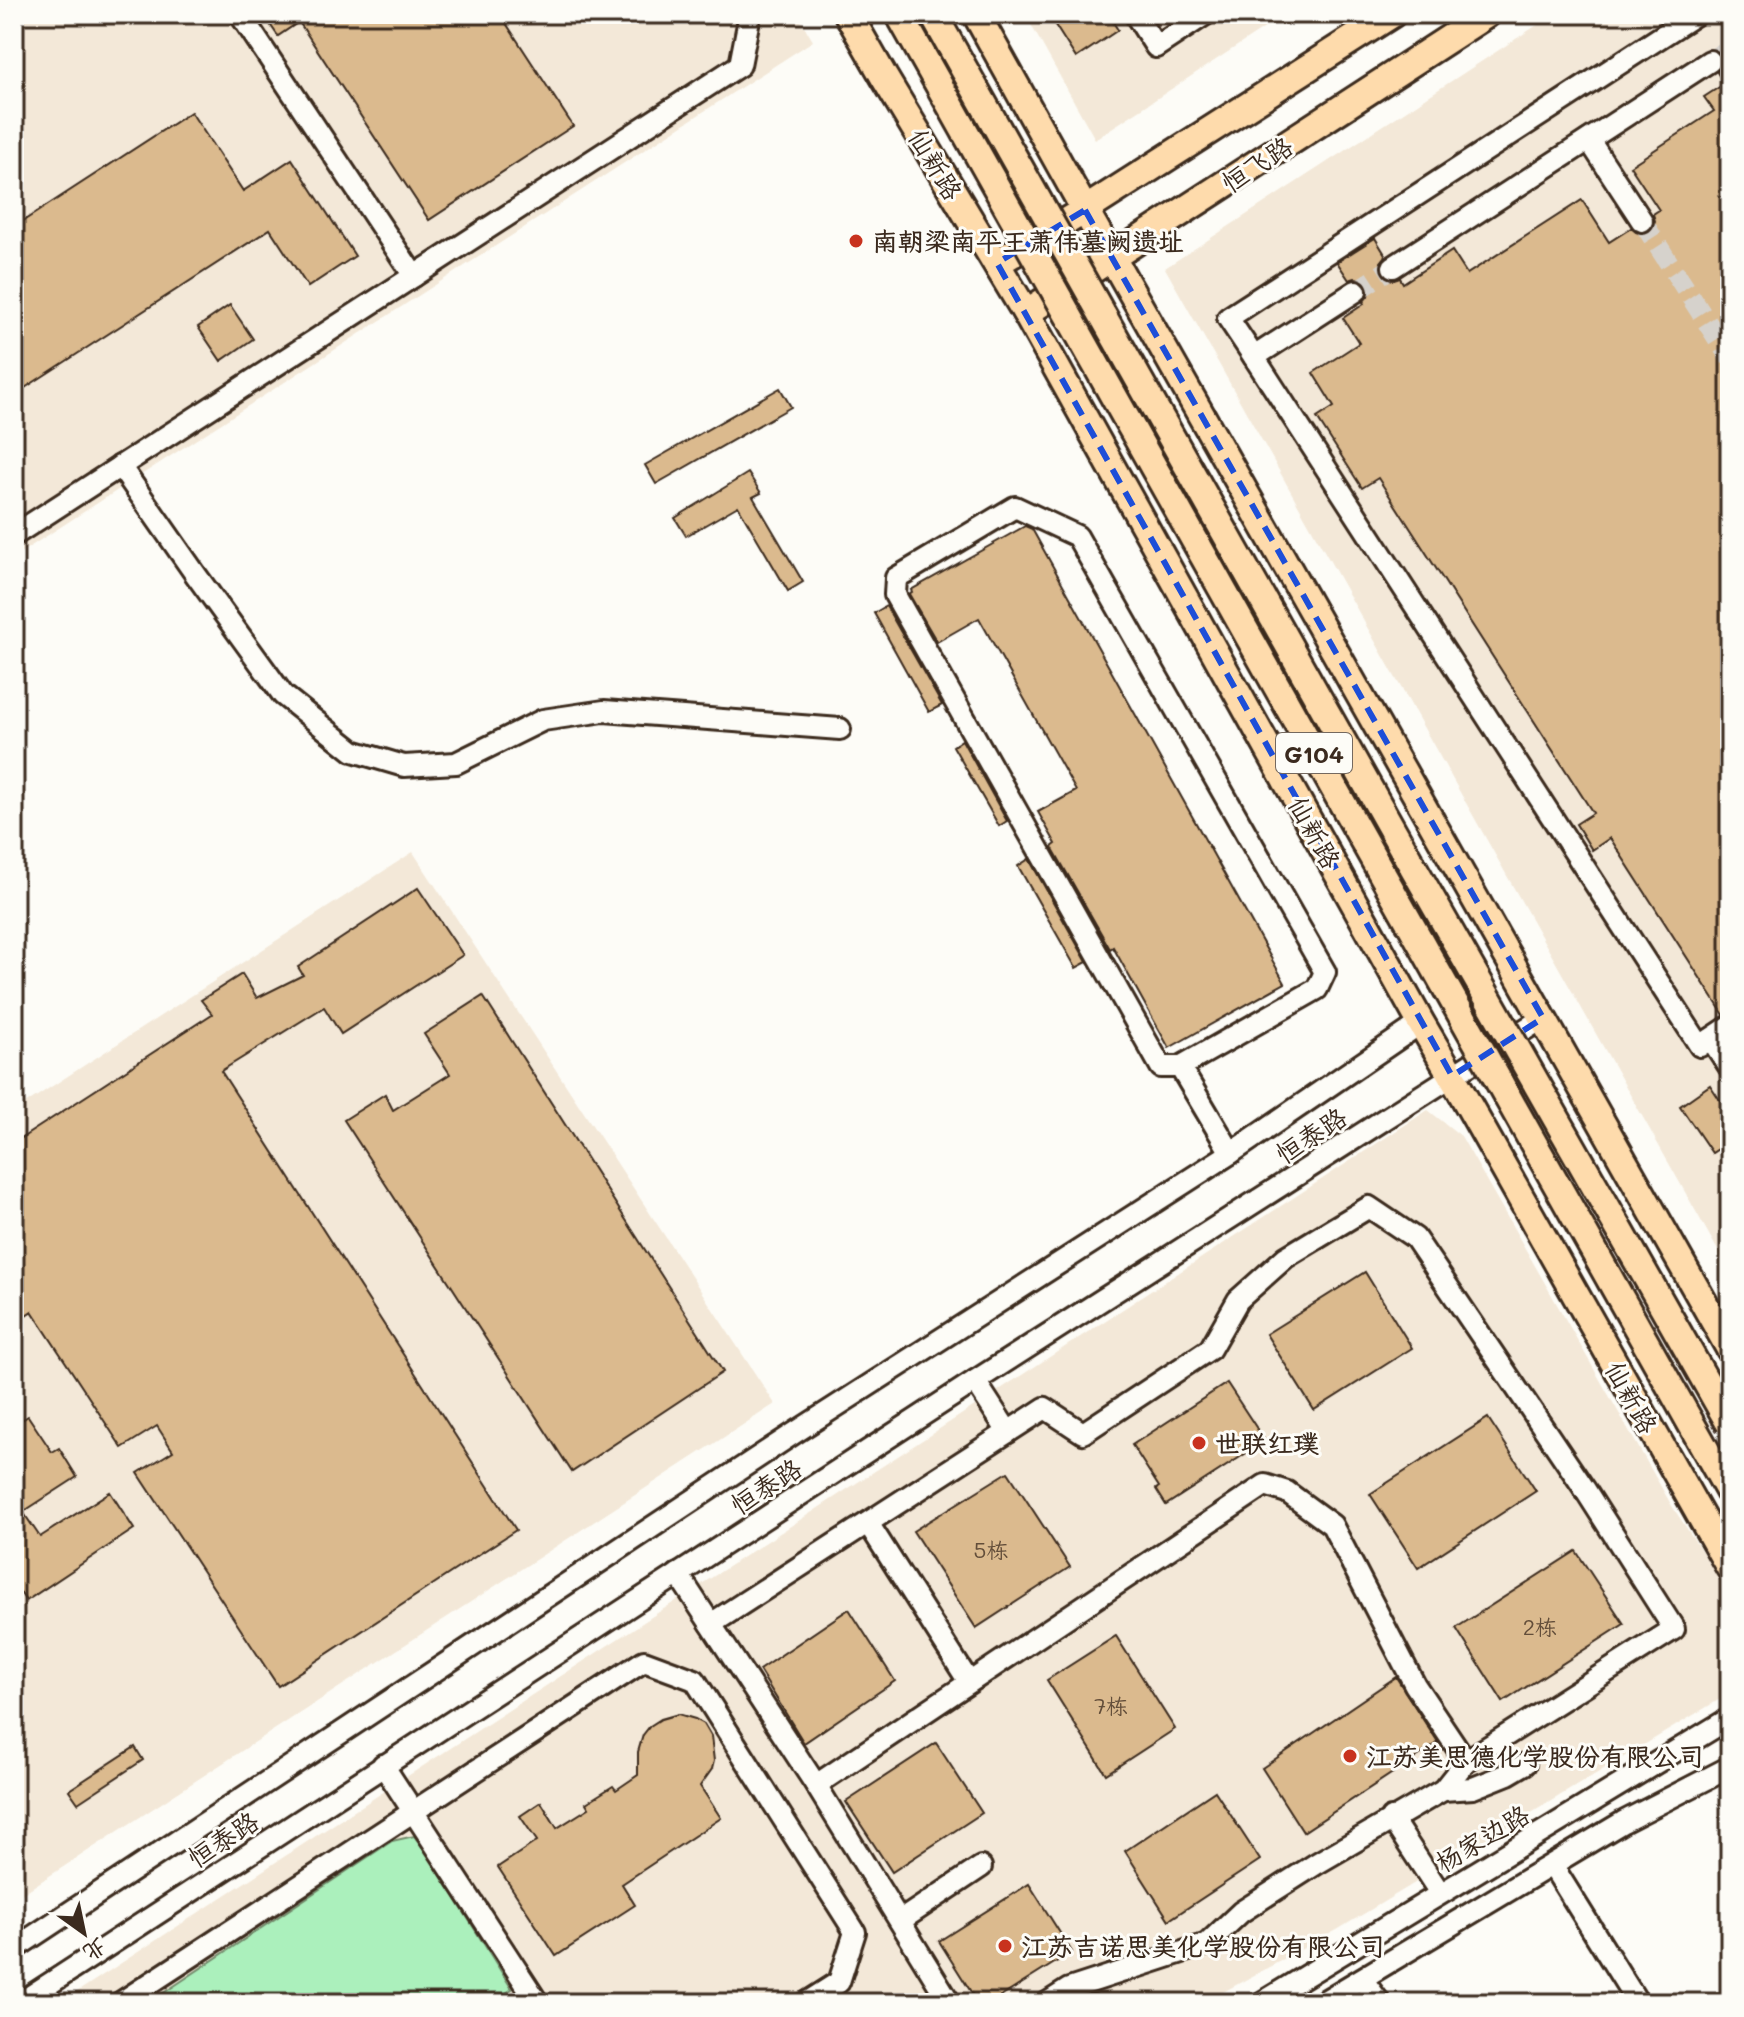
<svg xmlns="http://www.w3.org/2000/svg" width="1744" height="2017" font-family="Mali,'LXGW WenKai TC',sans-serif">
  <rect width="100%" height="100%" fill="#fdfcf7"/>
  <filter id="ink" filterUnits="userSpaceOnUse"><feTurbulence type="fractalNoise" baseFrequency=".0125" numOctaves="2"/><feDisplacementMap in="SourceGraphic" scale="16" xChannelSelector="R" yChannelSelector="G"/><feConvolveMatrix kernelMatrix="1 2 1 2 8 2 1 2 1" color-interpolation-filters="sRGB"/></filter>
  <g filter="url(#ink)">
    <g fill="#f3e8d8">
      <polygon points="14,14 797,14 813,41 14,557"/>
      <polygon points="1025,14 1286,14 1095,139"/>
      <polygon points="1554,14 1730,14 1730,1272 1165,268"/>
      <polygon points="413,852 775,1404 14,1899 14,1111"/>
      <polygon points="1428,1110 1461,1136 1672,1506 1730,1594 1730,1693 1337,1930 1203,2003 60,2003"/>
    </g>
    <polygon fill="#abf0bc" stroke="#738d6d" stroke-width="2" points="414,1836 429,1856 512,1989 491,2003 159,2003 156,1998 392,1841"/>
    <g fill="#dbba8e" stroke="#3b2a1e" stroke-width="2">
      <polygon points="263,14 500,14 573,126 429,220 299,22 278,36"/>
      <polygon points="1048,14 1108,14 1118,30 1076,58"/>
      <polygon points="1730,40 1730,1013 1724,1015 1610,838 1592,850 1576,824 1593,813 1378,478 1362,488 1317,418 1334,407 1313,373 1359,343 1343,318 1364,304 1363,302 1368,296 1369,290 1366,283 1361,279 1355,278 1349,280 1337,262 1375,238 1386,256 1381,262 1382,273 1388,279 1394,280 1400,278 1403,283 1452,251 1467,274 1582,200 1609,242 1631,228 1636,232 1642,234 1650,231 1655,221 1653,214 1659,210 1630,166 1714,111 1704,97 1724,84 1717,72 1722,66 1723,60 1720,53 1716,49"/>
      <polygon points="191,112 243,191 292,159 355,256 308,287 270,229 14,395 14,227"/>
      <polygon points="230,305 253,339 221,361 198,327"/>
      <polygon points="780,388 791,407 656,484 645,465"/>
      <polygon points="748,473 761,493 753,497 803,582 788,591 738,506 686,536 675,518"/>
      <polygon points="1025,526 1032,529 1285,983 1169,1048 1113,947 1110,949 1052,847 1056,844 1038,812 1076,791 979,618 937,642 909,594 912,592 911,590"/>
      <polygon points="886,606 942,705 929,712 874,613"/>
      <polygon points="962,740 1007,821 999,826 953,746"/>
      <polygon points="1029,859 1087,962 1076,968 1018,866"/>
      <polygon points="418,888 463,955 341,1034 324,1007 221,1071 516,1530 278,1686 138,1473 173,1451 157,1426 122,1448 32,1311 14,1323 14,1143 212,1014 201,1000 242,974 257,998 303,975 298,967"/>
      <polygon points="483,996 723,1372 572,1472 344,1120 385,1094 393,1110 450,1074 424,1034"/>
      <polygon points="1710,1085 1730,1115 1730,1141 1712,1153 1680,1106"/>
      <polygon points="1365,1272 1412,1348 1314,1410 1266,1334"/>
      <polygon points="1227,1383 1265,1441 1166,1505 1156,1489 1159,1487 1132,1445"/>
      <polygon points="28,1416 52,1452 59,1448 77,1477 23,1512 40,1537 110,1492 134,1529 26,1601 14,1583 14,1425"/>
      <polygon points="1488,1418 1536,1491 1418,1568 1370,1494"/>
      <polygon points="1008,1472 1070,1567 976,1628 913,1531"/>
      <polygon points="1576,1551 1624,1624 1503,1702 1456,1628"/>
      <polygon points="849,1609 895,1681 804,1743 759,1670"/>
      <polygon points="1116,1636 1175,1729 1106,1774 1047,1680"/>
      <polygon points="1396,1677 1438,1743 1303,1832 1262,1768"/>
      <polygon points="678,1714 695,1719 704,1724 711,1736 714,1761 712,1769 700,1786 721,1818 622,1884 635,1905 556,1956 498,1867 537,1841 520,1816 541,1802 557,1828 589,1808 586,1803 613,1786 616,1790 638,1775 638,1752 643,1735 650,1726 661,1719"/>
      <polygon points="936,1743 982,1813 892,1872 846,1802"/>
      <polygon points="135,1747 143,1760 78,1803 69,1790"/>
      <polygon points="1215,1791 1260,1860 1169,1920 1125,1851"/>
      <polygon points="1029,1884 1072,1952 991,2003 978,2003 939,1941"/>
    </g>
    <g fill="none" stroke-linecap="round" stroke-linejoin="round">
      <g stroke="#d6d2cc" stroke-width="20" stroke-dasharray="20 10" stroke-linecap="butt">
        <polyline points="1710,61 1730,48"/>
        <polyline points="1642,221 1730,358"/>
        <polyline points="1356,291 1393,267"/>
      </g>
      <defs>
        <g id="minor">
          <polyline points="240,14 414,276 740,65 750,14"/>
          <polyline points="1135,14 1156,47 1206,14"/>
          <polyline points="1589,140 1642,221"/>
          <polyline points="1393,267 1710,61"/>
          <polyline points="1356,291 1254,357 1700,1046 1730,1026"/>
          <polyline points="1254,357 1228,318 1696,14"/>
          <polyline points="120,466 196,575 283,695 353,751 404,766 456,763 543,720 604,711 840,729"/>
          <polyline points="14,535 414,276"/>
          <polyline points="1711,1039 1730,1068"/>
          <polyline points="1180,1067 1317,989 1325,972 1077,536 1015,507 896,578 895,595 1161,1067 1180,1067 1231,1153"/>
          <polyline points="975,1381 1008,1432 1045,1408 1083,1433 1210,1349 1238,1300 1286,1257 1369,1207 1415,1238 1584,1488 1674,1629 1466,1761 1443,1790 1316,1864 1241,1912 1207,1944 1069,1989 1047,2003"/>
          <polyline points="868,1523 969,1682"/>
          <polyline points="678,1574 816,1785 950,2003"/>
          <polyline points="711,1624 1008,1432"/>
          <polyline points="383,1765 538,2003"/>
          <polyline points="816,1785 1265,1485 1287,1492 1332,1525 1415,1685 1466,1761"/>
          <polyline points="1443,1790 1473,1788 1508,1774 1525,1764"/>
          <polyline points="1391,1818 1440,1893"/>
          <polyline points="1552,1865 1638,2003"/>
          <polyline points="900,1921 981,1867"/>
          <polyline points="14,1949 793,1434 1231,1153 1421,1023"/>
          <polyline points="1362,1979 1380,2003"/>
          <polyline points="20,2003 975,1381 1543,1018"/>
          <polyline points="120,2003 644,1661 695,1680 855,1932 839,1982 806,2003"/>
          <polyline points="1261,2003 1730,1718"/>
          <polyline points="1321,2003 1623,1822 1730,1767"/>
        </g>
        <g id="major">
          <polyline points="848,14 884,77 1026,313 1421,1023 1452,1076 1730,1568"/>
          <polyline points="976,14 1085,210 1730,1349"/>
          <polyline points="997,263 1085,210 1392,14"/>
          <polyline points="1026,313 1487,14"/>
        </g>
      </defs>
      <use href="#minor" stroke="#3b2a1e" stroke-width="26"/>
      <use href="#major" stroke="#3b2a1e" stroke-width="32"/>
      <use href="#minor" stroke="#fdfcf7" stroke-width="20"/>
      <use href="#major" stroke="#fedbac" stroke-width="26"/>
      <defs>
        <g id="major-bridge">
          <polyline points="899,14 1730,1493"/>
          <polyline points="933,14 1411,863 1730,1424"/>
        </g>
      </defs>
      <use href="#major-bridge" stroke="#3b2a1e" stroke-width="32" stroke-linecap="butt"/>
      <use href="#major-bridge" stroke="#fedbac" stroke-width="26"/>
    </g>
  </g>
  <path fill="none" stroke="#1d4ed8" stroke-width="6" stroke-dasharray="16 10" stroke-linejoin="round" d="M1085 210 1543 1018 1452 1076 997 263Z"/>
  <g fill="#c8321e" stroke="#fdfcf7" stroke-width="3">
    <circle cx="856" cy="241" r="8"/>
    <circle cx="1199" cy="1443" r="8"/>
    <circle cx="1350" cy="1756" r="8"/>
    <circle cx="1005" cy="1946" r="8"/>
  </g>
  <g text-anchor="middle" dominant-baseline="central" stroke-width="6" stroke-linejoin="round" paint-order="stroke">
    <g font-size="22" fill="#634e3a">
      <text x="991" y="1549">5栋</text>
      <text x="1540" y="1626">2栋</text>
      <text x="1111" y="1705">7栋</text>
    </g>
    <rect fill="#fdfcf7" stroke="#75695f" stroke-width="2" x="1276" y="733" width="76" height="40" rx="6"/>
    <g font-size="24" font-weight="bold" fill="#3b2a1e">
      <text x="1314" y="753">G104</text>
    </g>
    <g font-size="26" fill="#3b2a1e" stroke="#fdfcf7">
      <text transform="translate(936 164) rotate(59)">仙新路</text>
      <text transform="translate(1257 164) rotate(-33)">恒飞路</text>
      <text transform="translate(1315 832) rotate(61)">仙新路</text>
      <text transform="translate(1311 1135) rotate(-33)">恒泰路</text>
      <text transform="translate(1632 1397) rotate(61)">仙新路</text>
      <text transform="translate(766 1486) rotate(-33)">恒泰路</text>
      <text transform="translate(1482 1838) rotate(-31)">杨家边路</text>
      <text transform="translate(223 1839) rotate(-33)">恒泰路</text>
    </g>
    <g font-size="26" font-weight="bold" fill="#3b2a1e" stroke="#fdfcf7" text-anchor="start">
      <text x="872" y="241">南朝梁南平王萧伟墓阙遗址</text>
      <text x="1215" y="1443">世联红璞</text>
      <text x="1366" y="1756">江苏美思德化学股份有限公司</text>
      <text x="1021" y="1946">江苏吉诺思美化学股份有限公司</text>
    </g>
  </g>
  <rect width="1744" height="2017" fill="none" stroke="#fdfcf7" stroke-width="48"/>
  <rect x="24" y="24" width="1696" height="1969" fill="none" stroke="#3b2a1e" stroke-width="3" filter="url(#ink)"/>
  <g transform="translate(84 1933) rotate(147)" stroke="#fdfcf7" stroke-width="6" paint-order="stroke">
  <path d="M0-6L14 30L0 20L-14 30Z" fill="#3b2a1e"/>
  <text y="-12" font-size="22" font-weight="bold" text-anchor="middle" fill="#3b2a1e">北</text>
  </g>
</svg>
